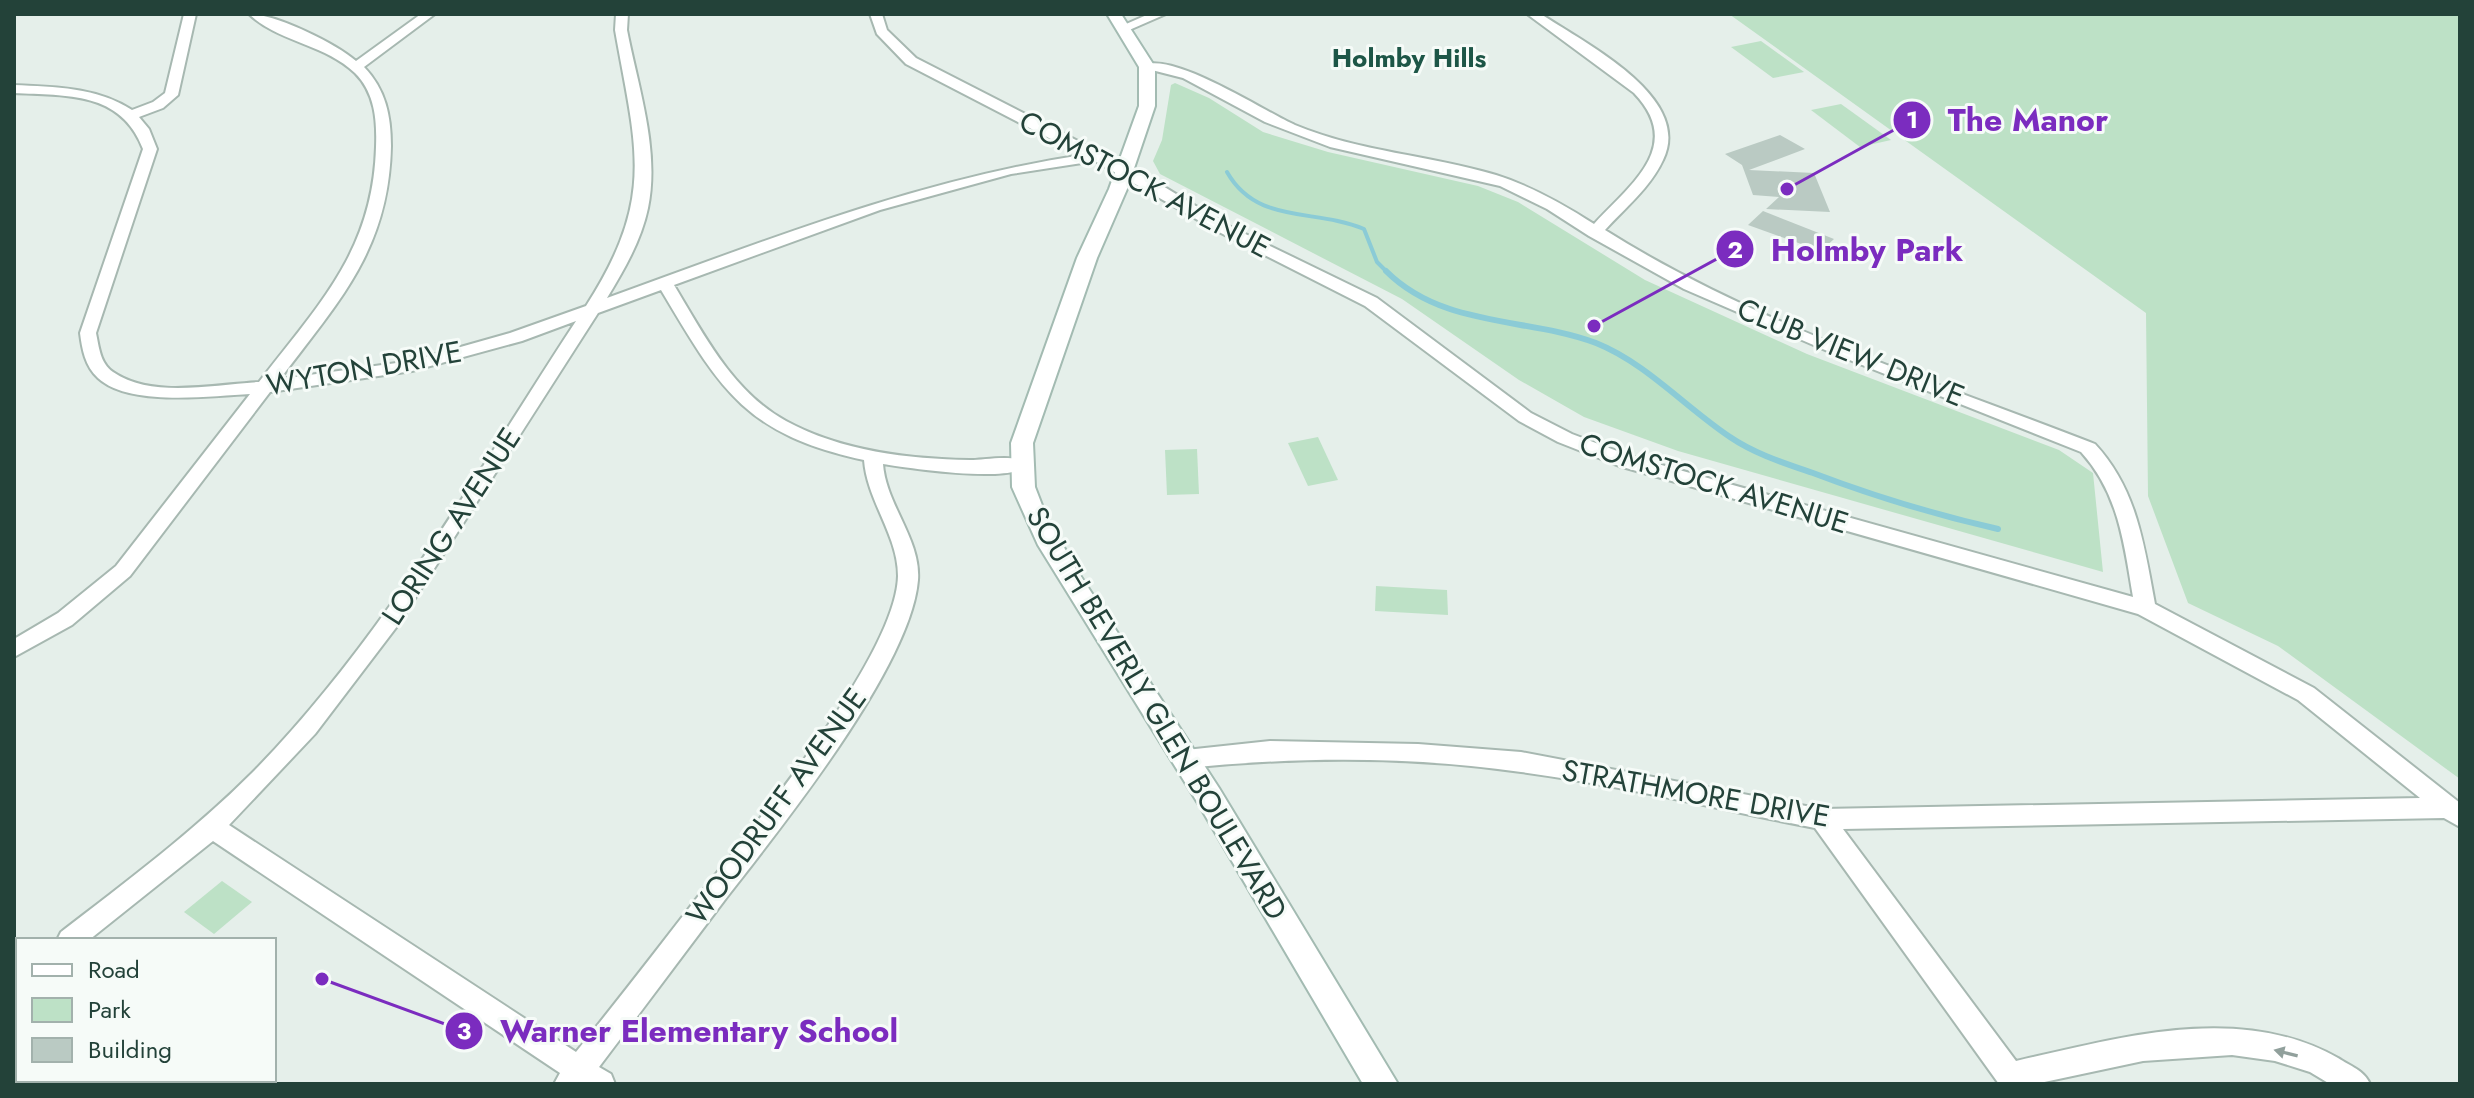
<svg xmlns="http://www.w3.org/2000/svg" width="2474" height="1098" font-family="Jost,sans-serif">
  <rect width="100%" height="100%" fill="#e5efea"/>
  <g fill="#bde1c6">
    <polygon points="1729,14 2460,14 2460,779 2278,646 2188,603 2148,496 2146,313"/>
    <polygon points="1761,41 1804,72 1773,78 1731,47"/>
    <polygon points="1175,83 1209,98 1263,132 1328,152 1478,186 1518,202 1645,280 1807,354 2059,450 2093,473 2103,572 1678,451 1584,417 1519,380 1402,299 1160,174 1153,161 1162,140 1171,85"/>
    <polygon points="1841,104 1891,140 1860,147 1811,110"/>
    <polygon points="1318,437 1338,480 1308,486 1288,443"/>
    <polygon points="1197,449 1199,494 1167,495 1165,450"/>
    <polygon points="1376,586 1447,590 1448,615 1375,611"/>
    <polygon points="222,881 252,902 214,934 184,912"/>
  </g>
  <g fill="none" stroke-linecap="round" stroke-linejoin="round">
    <path stroke="#8bcbd6" stroke-width="4" d="M1227 172C1257 225 1314 208 1364 229L1377 262 1388 273"/>
    <path stroke="#8bcbd6" stroke-width="6" d="M1386 271C1443 328 1527 317 1596 343 1646 363 1685 407 1730 437 1755 454 1784 463 1813 473 1876 497 1932 514 1998 529"/>
  </g>
  <g fill="#bacac3">
    <polygon points="1780,135 1805,149 1749,170 1814,173 1830,212 1766,209 1779,197 1753,195 1742,165 1725,154"/>
    <polygon points="1763,211 1834,239 1821,251 1748,225"/>
  </g>
  <g fill="none" stroke-linecap="round" stroke-linejoin="round">
    <defs>
      <g id="minor">
        <path d="M184 14H196L178 95 163 108 139 117 149 129 157 149 96 333C99 347 100 363 113 372 152 399 215 384 259 382 319 304 373 251 376 147 377 120 375 93 355 73 325 44 278 42 249 14 276 14 335 43 356 61L421 14H435L364 67C386 90 391 116 391 146 389 250 338 302 280 379L411 361 510 333 586 306C656 197 636 149 615 30L616 14H628L627 30C638 87 660 150 648 208 641 241 624 270 607 298 762 242 917 180 1082 155L906 64 877 34 870 14H882L887 30 916 58 1148 177 1227 225 1377 298 1531 413 1572 434 1633 457 2133 597C2124 544 2119 494 2081 452L1832 353 1684 289 1589 236 1547 209 1500 186 1330 147 1265 122 1183 78 1140 67C1167 47 1265 112 1295 125 1360 152 1429 155 1496 175 1531 186 1563 204 1594 224 1631 184 1685 146 1634 93L1527 14H1541C1584 43 1694 97 1663 160 1650 188 1625 208 1605 230 1754 324 1931 380 2095 444 2137 489 2144 545 2155 604L2314 688 2460 803V827L2444 818 1843 829 2016 1061C2118 1038 2240 1002 2338 1058 2350 1066 2364 1070 2370 1084H2330L2310 1072 2275 1061 2232 1055 2143 1061 2035 1084H1999L1815 828C1717 809 1619 785 1521 772 1410 756 1296 757 1186 768L1178 766 1175 759 1178 752 1186 750 1270 741 1418 744 1521 752 1822 809 2420 798 2298 700 2138 614 1619 466 1558 442 1519 421 1365 306 1217 231 1095 161 1011 174 880 210 674 285C704 335 733 392 786 421 841 451 908 459 970 460 985 460 1019 453 1028 465 1013 484 908 468 883 464 886 505 921 539 918 580 911 667 779 830 724 901 682 956 641 1012 599 1067L611 1074 615 1084H554L560 1073 213 841 89 940H57L61 932C127 881 193 832 252 773 382 641 475 475 576 321L522 341 412 371 270 392 130 576 72 625 14 657V639L58 613 116 566 250 394C210 396 129 407 98 378 85 366 82 349 80 333L143 149C121 91 67 96 14 93V85C55 87 97 87 132 110L153 102 165 93ZM661 290C720 389 744 434 864 460 867 501 898 535 898 576 896 656 752 828 700 894 659 947 618 1000 576 1052L229 825 315 734 398 625 598 313Z"/>
        <polygon points="1149,14 1166,14 1127,31 1117,28"/>
        <polygon points="18,969 18,996 14,997 14,970"/>
      </g>
      <polygon id="secondary" points="1107,14 1121,14 1155,67 1155,106 1127,189 1097,258 1033,443 1035,487 1045,513 1076,569 1219,788 1398,1084 1363,1084 1199,805 1038,545 1012,487 1011,443 1077,258 1109,189 1139,106 1139,67"/>
    </defs>
    <use href="#minor" stroke="#a7b8b1" stroke-width="4"/>
    <use href="#secondary" stroke="#a3bbb2" stroke-width="4"/>
    <use href="#minor" fill="#fff" fill-rule="evenodd"/>
    <use href="#secondary" fill="#fff" fill-rule="evenodd"/>
  </g>
  <defs><path id="oneway-solid" d="M-6-.8H1V-3.2L6.5 0L1 3.2V.8H-6Z" transform="scale(2)"/></defs>
  <use fill="#91a09c" href="#oneway-solid" transform="translate(2286 1053) rotate(-166)"/>
  <g text-anchor="middle" dominant-baseline="central" stroke-width="6" stroke-linejoin="round" paint-order="stroke">
    <g font-size="26" font-weight="bold" fill="#1d5647" stroke="#f6fbf8">
      <text x="1409" y="58">Holmby Hills</text>
    </g>
    <g font-size="30" fill="#234239" stroke="#f6fbf8">
      <text transform="translate(1145 184) rotate(28)">COMSTOCK AVENUE</text>
      <text transform="translate(1851 352) rotate(22)">CLUB VIEW DRIVE</text>
      <text transform="translate(364 368) rotate(-10)">WYTON DRIVE</text>
      <text transform="translate(1714 483) rotate(17)">COMSTOCK AVENUE</text>
      <text transform="translate(451 526) rotate(-57)">LORING AVENUE</text>
      <text transform="translate(1157 713) rotate(59)">SOUTH BEVERLY GLEN BOULEVARD</text>
      <text transform="translate(1696 793) rotate(10)">STRATHMORE DRIVE</text>
      <text transform="translate(776 806) rotate(-54)">WOODRUFF AVENUE</text>
    </g>
  </g>
  <path fill="none" stroke="#7b2cbf" stroke-width="3" d="M1787 189L1912 120M1594 326L1735 249M322 979L464 1031"/>
  <g fill="#7b2cbf" stroke="#f6fbf8" stroke-width="3">
    <circle cx="1787" cy="189" r="8"/>
    <circle cx="1594" cy="326" r="8"/>
    <circle cx="322" cy="979" r="8"/>
    <circle cx="1912" cy="120" r="20"/>
    <circle cx="1735" cy="249" r="20"/>
    <circle cx="464" cy="1031" r="20"/>
  </g>
  <g font-size="24" text-anchor="middle" font-weight="bold" fill="#fff">
    <text x="1912" y="128">1</text>
    <text x="1735" y="258">2</text>
    <text x="464" y="1039">3</text>
  </g>
  <g font-size="32" text-anchor="middle" font-weight="bold" fill="#7b2cbf" stroke="#f6fbf8" stroke-width="6" stroke-linejoin="round" paint-order="stroke">
    <text x="2028" y="131">The Manor</text>
    <text x="1867" y="261">Holmby Park</text>
    <text x="699" y="1042">Warner Elementary School</text>
  </g>
  <rect width="2474" height="1098" fill="none" stroke="#234239" stroke-width="32"/>
  <rect x="16" y="938" width="260" height="144" fill="#f6fbf8" stroke="#a2b1ac" stroke-width="2"/>
  <rect x="32" y="964" width="40" height="12" fill="#ffffff" stroke="#a2b1ac" stroke-width="2"/>
  <text x="88" y="978" font-size="24" fill="#234239">Road</text>
  <rect x="32" y="998" width="40" height="24" fill="#bde1c6" stroke="#a2b1ac" stroke-width="2"/>
  <text x="88" y="1018" font-size="24" fill="#234239">Park</text>
  <rect x="32" y="1038" width="40" height="24" fill="#bacac3" stroke="#a2b1ac" stroke-width="2"/>
  <text x="88" y="1058" font-size="24" fill="#234239">Building</text>
</svg>
